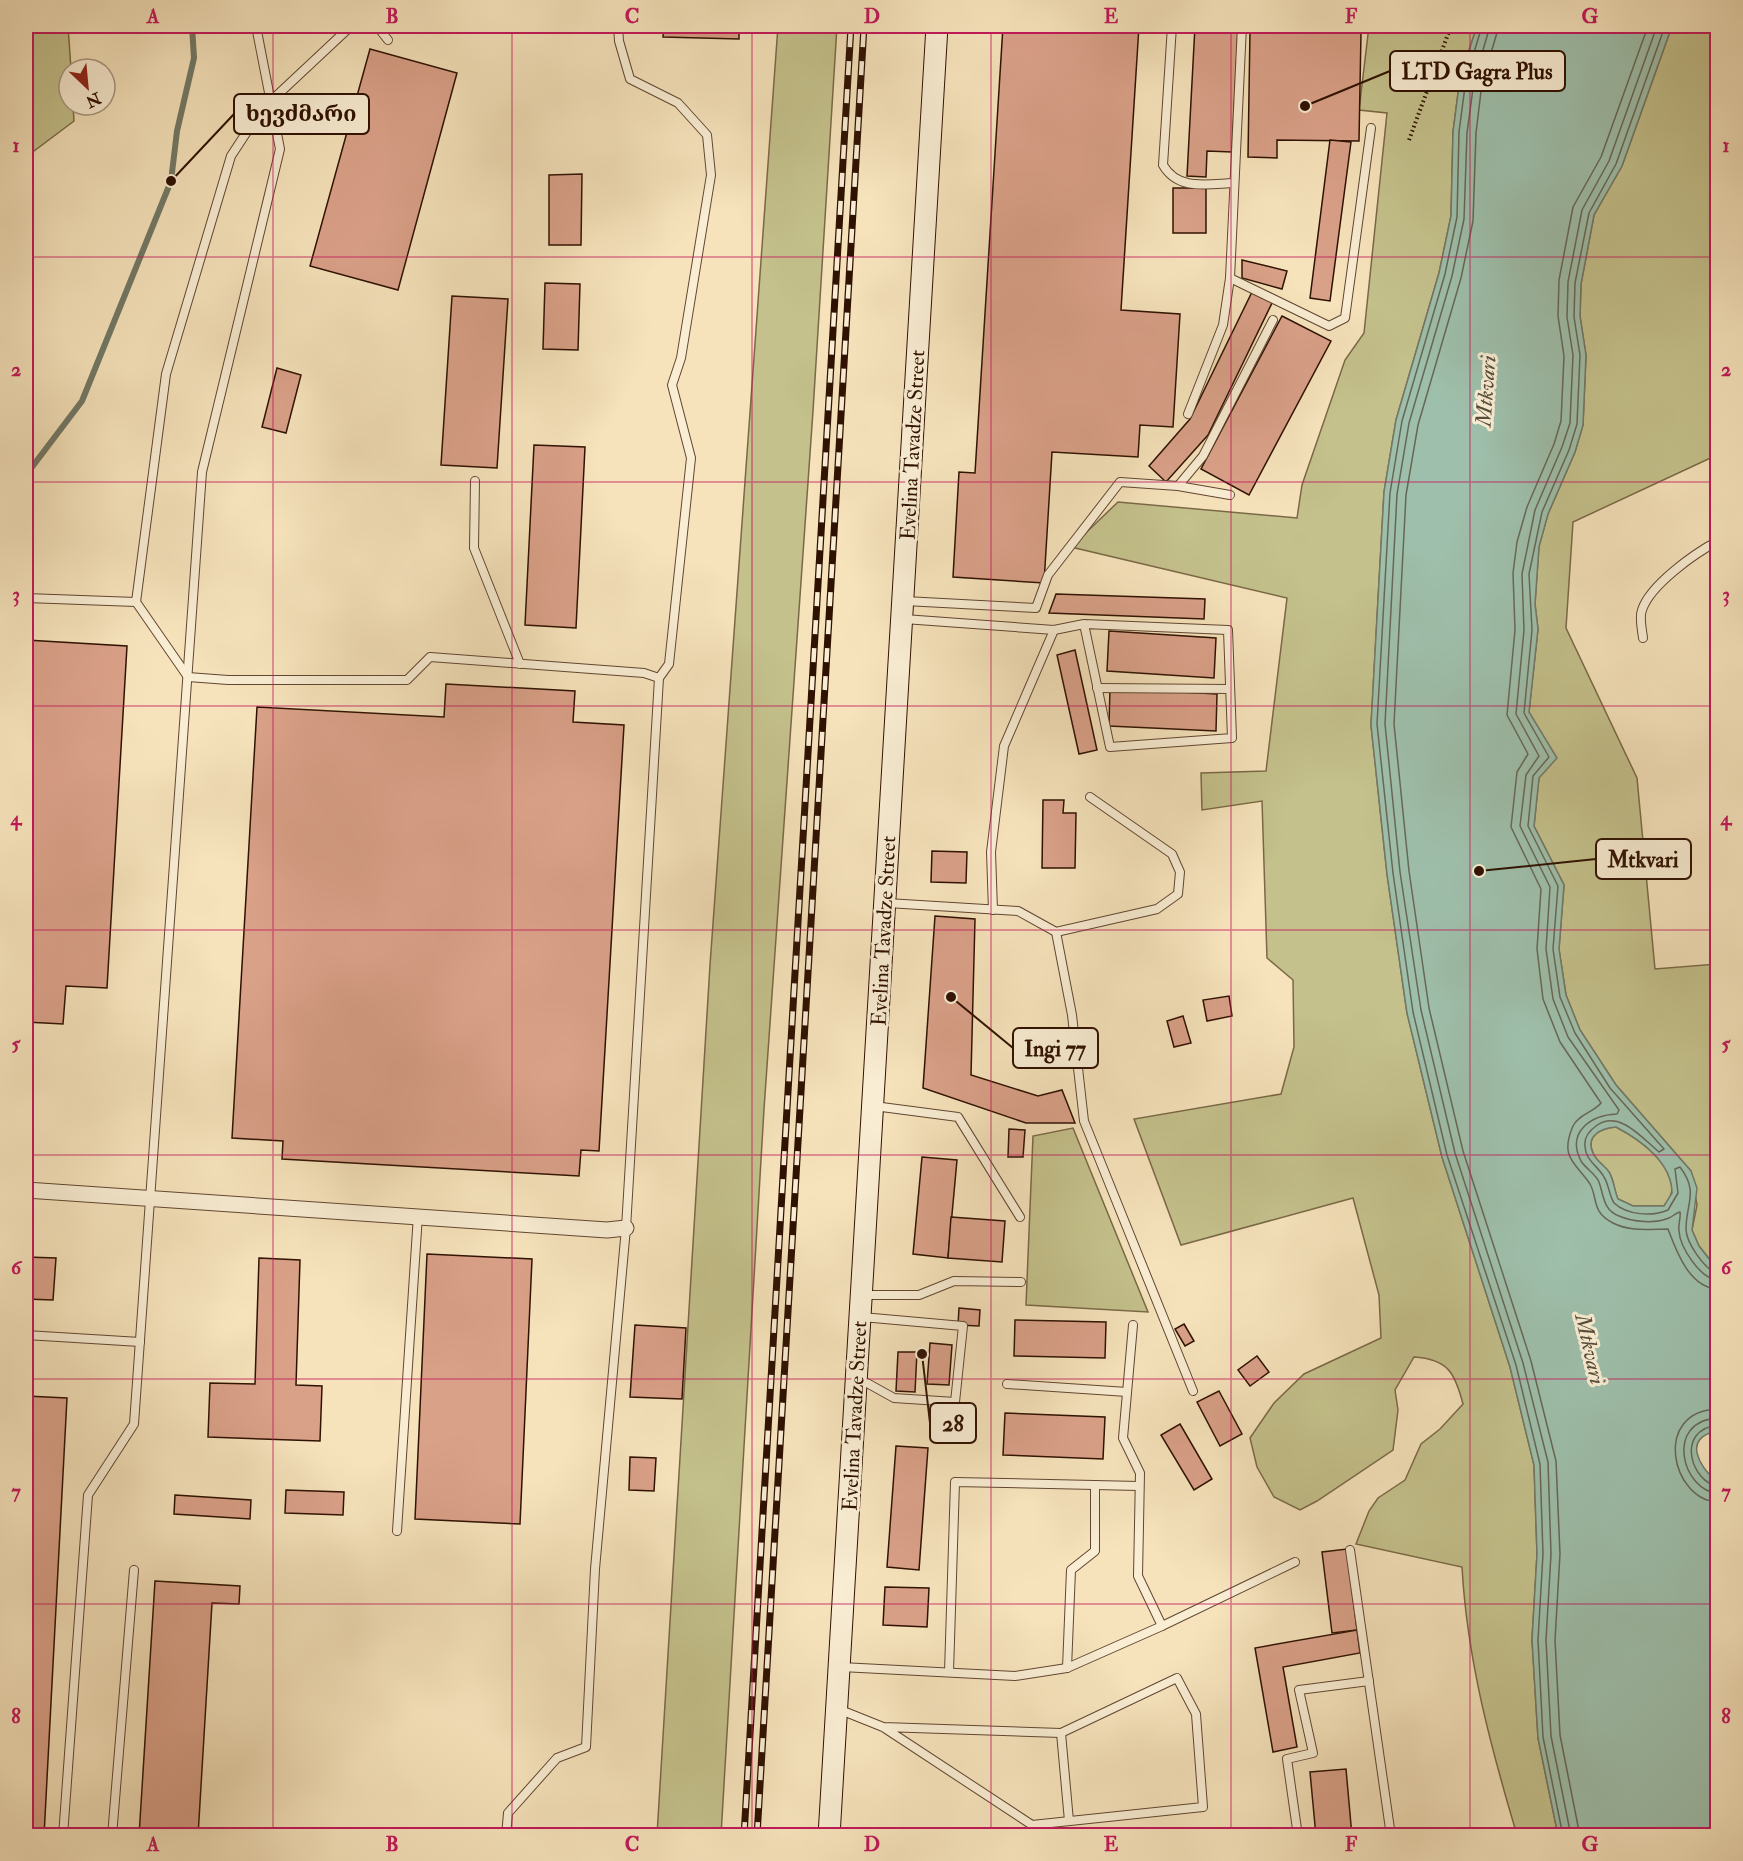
<svg xmlns="http://www.w3.org/2000/svg" width="1743" height="1861" font-family="'IM FELL Double Pica','Noto Serif Georgian',serif">
  <rect width="100%" height="100%" fill="#f6e3bc"/>
  <filter id="stains"><feTurbulence type="fractalNoise" baseFrequency=".00333" numOctaves="4"/><feColorMatrix values="0 0 0 0 .2 0 0 0 0 .09 0 0 0 0 .02 0 0 0 .5 -.17"/></filter>
  <radialGradient id="worn" r=".72"><stop offset=".6" stop-color="#630" stop-opacity="0"/><stop offset="1" stop-color="#630" stop-opacity=".3"/></radialGradient>
  <g fill="#c4c18c" stroke="#7a6946" stroke-width="1.5">
    <polygon points="26,26 68,26 71,69 69,105 73,105 74,121 26,157"/>
    <polygon points="778,26 837,26 813,411 764,1109 721,1835 657,1835 710,965"/>
    <path d="M1369 26H1477L1460 78 1453 132 1451 216 1439 273 1396 420 1384 492 1371 725 1387 874 1407 1013 1442 1157 1510 1367 1534 1465 1537 1554 1532 1640 1538 1738 1558 1835H1517C1491 1748 1467 1659 1462 1567L1356 1544 1369 1511 1378 1498 1405 1480 1421 1444 1440 1429 1463 1404C1455 1373 1448 1359 1414 1357L1395 1390 1398 1410 1393 1450 1317 1501 1300 1510 1274 1497 1257 1467 1250 1438 1274 1403 1304 1374 1381 1338 1379 1295 1353 1198 1181 1245 1134 1119 1281 1094 1294 1047 1293 980 1267 958 1262 801 1202 810 1201 773 1266 771 1287 598 1071 547 1118 502 1297 518 1302 485 1345 360 1364 333 1387 113 1359 110Z"/>
    <polygon points="1672,26 1717,26 1717,455 1573,522 1566,628 1637,778 1655,969 1717,964 1717,1269 1699,1246 1692,1230 1697,1205 1691,1171 1616,1085 1580,1030 1566,995 1559,949 1564,885 1534,826 1539,777 1529,712 1538,629 1535,604 1539,546 1548,514 1575,452 1583,425 1586,355 1580,316 1581,284 1594,215 1622,166"/>
    <path d="M1616 1127C1641 1140 1692 1175 1664 1206H1633L1618 1199C1614 1190 1614 1180 1609 1172 1604 1165 1596 1161 1593 1153 1585 1136 1601 1128 1616 1127Z"/>
    <polygon points="1073,1128 1148,1312 1026,1305 1033,1136"/>
  </g>
  <path fill="#9ebfab" stroke="#727967" stroke-width="1.5" fill-rule="evenodd" d="M1477 26H1672L1622 166 1594 215 1581 284 1580 316 1586 355 1583 425 1575 452 1548 514 1539 547 1535 604 1538 629 1529 712 1557 758 1539 778 1534 826 1564 885 1559 949 1566 995 1580 1030 1616 1085 1691 1171 1697 1188 1692 1230 1699 1246 1717 1269V1431C1682 1438 1699 1466 1717 1482V1835H1558L1538 1738 1532 1640 1537 1554 1534 1465 1510 1367 1442 1157 1407 1013 1387 874 1371 725 1384 492 1396 420 1439 273 1451 216 1453 132 1460 78ZM1616 1127C1641 1140 1672 1163 1672 1193L1664 1206H1633L1618 1199C1614 1190 1614 1180 1609 1172 1604 1165 1596 1161 1593 1153 1585 1136 1601 1128 1616 1127Z"/>
  <g fill="none" stroke-linecap="round" stroke-linejoin="round">
    <g stroke="#666856" stroke-width="1.5">
      <polyline points="1482,26 1466,79 1459,132 1457,217 1445,274 1402,421 1390,493 1377,724 1393,873 1413,1012 1447,1155 1516,1365 1540,1464 1543,1554 1538,1640 1543,1737 1563,1836"/>
      <polyline points="1490,26 1474,81 1467,133 1464,219 1452,276 1409,423 1397,494 1385,724 1400,872 1421,1010 1455,1153 1523,1363 1548,1462 1551,1554 1546,1640 1551,1736 1571,1836"/>
      <polyline points="1499,26 1482,83 1476,133 1473,221 1461,278 1418,425 1406,495 1394,724 1409,871 1429,1008 1463,1151 1531,1361 1556,1461 1560,1554 1555,1640 1560,1735 1580,1836"/>
      <path d="M1648 26 1601 157 1573 207 1559 280 1558 316 1564 356 1561 421 1554 444 1527 507 1517 542 1513 573 1515 630 1507 715 1528 754 1517 772 1511 827 1541 889 1537 949 1543 999 1560 1042 1601 1103C1594 1112 1579 1114 1573 1126 1559 1158 1576 1163 1590 1184 1598 1198 1591 1212 1613 1223 1630 1232 1650 1229 1668 1229 1676 1250 1689 1288 1718 1289"/>
      <path d="M1657 26 1609 161 1582 210 1568 282 1567 317 1573 355 1570 423 1562 447 1535 510 1522 574 1524 630 1516 714 1539 756 1526 775 1520 826 1550 887 1546 949 1553 999 1568 1037 1619 1110 1617 1114C1591 1115 1566 1132 1581 1161 1586 1169 1596 1174 1599 1182 1604 1196 1603 1210 1619 1216 1633 1222 1655 1224 1669 1218 1674 1216 1675 1213 1680 1212 1681 1218 1678 1224 1679 1231 1680 1247 1700 1279 1718 1280"/>
      <path d="M1665 26 1616 164 1589 213 1575 283 1574 317 1580 355 1577 424 1569 450 1542 512 1529 574 1532 630 1524 713 1549 757 1533 776 1528 826 1558 886 1553 949 1560 997 1575 1033 1610 1088 1664 1149 1659 1152C1642 1138 1619 1109 1596 1126 1589 1131 1584 1138 1585 1146 1585 1160 1598 1166 1604 1177 1609 1185 1609 1195 1614 1203 1627 1215 1652 1217 1668 1210L1678 1193 1675 1169 1680 1167C1699 1192 1686 1203 1686 1229 1686 1242 1705 1271 1718 1273"/>
      <path d="M1718 1409C1651 1411 1672 1501 1718 1502"/>
      <path d="M1718 1418C1663 1421 1683 1492 1718 1493"/>
      <path d="M1718 1425C1674 1430 1692 1483 1718 1486"/>
    </g>
    <polyline stroke="#727967" stroke-width="6" points="26,475 82,401 171,181 177,131 194,58 192,26"/>
  </g>
  <g fill="#daa189" stroke="#2f1101" stroke-width="1.5">
    <polygon points="664,26 739,26 739,39 663,37"/>
    <polygon points="1003,26 1139,26 1121,310 1180,314 1173,427 1140,425 1138,457 1052,452 1044,583 953,577 959,472 975,473"/>
    <polygon points="1195,26 1226,26 1226,32 1238,33 1232,152 1207,151 1206,177 1187,176"/>
    <polygon points="1250,30 1361,32 1359,141 1277,140 1277,158 1248,157"/>
    <polygon points="370,49 457,73 398,290 310,266"/>
    <polygon points="1330,140 1351,142 1330,301 1310,298"/>
    <polygon points="582,174 581,245 549,245 549,175"/>
    <rect x="1173" y="188" width="33" height="45"/>
    <polygon points="1242,260 1287,271 1282,289 1242,278"/>
    <polygon points="545,283 580,284 578,350 543,349"/>
    <polygon points="1252,292 1273,301 1208,435 1166,482 1149,466 1190,419"/>
    <polygon points="452,296 508,299 497,468 441,465"/>
    <polygon points="1282,316 1331,341 1249,495 1201,469"/>
    <polygon points="277,368 301,375 286,433 262,427"/>
    <polygon points="534,445 585,447 576,628 525,625"/>
    <polygon points="1056,594 1205,599 1204,619 1049,613"/>
    <polygon points="1109,631 1216,638 1214,678 1107,671"/>
    <polygon points="26,640 127,646 107,988 66,986 63,1024 26,1022"/>
    <polygon points="1075,650 1097,750 1079,754 1057,655"/>
    <polygon points="446,684 575,691 573,722 624,725 599,1151 581,1150 579,1176 282,1159 283,1141 232,1138 257,707 444,717"/>
    <polygon points="1110,688 1217,694 1216,731 1109,726"/>
    <polygon points="1043,800 1064,800 1063,813 1076,813 1075,868 1042,868"/>
    <polygon points="932,851 967,852 966,883 931,882"/>
    <polygon points="935,916 975,919 971,1075 1038,1096 1062,1090 1075,1123 1026,1123 923,1088"/>
    <polygon points="1229,996 1232,1016 1207,1021 1203,1000"/>
    <polygon points="1183,1016 1191,1043 1174,1047 1167,1021"/>
    <polygon points="1009,1129 1025,1130 1023,1157 1008,1157"/>
    <polygon points="922,1157 957,1160 948,1258 913,1254"/>
    <polygon points="951,1217 1005,1221 1002,1262 948,1258"/>
    <polygon points="427,1254 532,1259 520,1524 415,1519"/>
    <polygon points="26,1257 56,1258 53,1300 26,1299"/>
    <polygon points="259,1258 300,1260 296,1385 322,1386 320,1441 208,1437 210,1383 255,1384"/>
    <polygon points="959,1308 980,1310 979,1326 958,1325"/>
    <polygon points="1015,1320 1106,1322 1105,1358 1014,1356"/>
    <polygon points="1184,1324 1194,1341 1185,1346 1175,1329"/>
    <polygon points="635,1325 686,1328 682,1399 630,1397"/>
    <polygon points="930,1343 952,1345 949,1385 927,1384"/>
    <polygon points="898,1352 917,1352 915,1392 896,1391"/>
    <polygon points="1257,1356 1269,1372 1250,1386 1238,1370"/>
    <polygon points="1219,1391 1242,1434 1220,1446 1197,1402"/>
    <polygon points="26,1396 67,1398 44,1836 26,1836"/>
    <polygon points="1005,1413 1105,1417 1103,1459 1003,1455"/>
    <polygon points="1180,1424 1212,1479 1194,1490 1161,1435"/>
    <polygon points="896,1446 928,1448 919,1570 887,1567"/>
    <polygon points="630,1457 656,1458 654,1491 629,1490"/>
    <polygon points="286,1490 344,1492 343,1515 285,1513"/>
    <polygon points="175,1495 251,1500 250,1519 174,1514"/>
    <polygon points="1347,1549 1357,1630 1332,1633 1322,1552"/>
    <polygon points="155,1581 240,1586 239,1604 212,1603 198,1836 139,1836"/>
    <polygon points="885,1587 929,1588 927,1627 883,1625"/>
    <polygon points="1357,1630 1360,1653 1283,1667 1297,1747 1273,1752 1255,1648"/>
    <polygon points="1346,1769 1352,1836 1316,1836 1310,1772"/>
  </g>
  <g fill="none" stroke-linecap="round" stroke-linejoin="round">
    <defs>
      <g id="service">
        <polyline points="377,26 388,40"/>
        <path d="M1172 26 1163 165C1178 191 1207 184 1234 183"/>
        <polyline points="1230,278 1329,326 1345,318 1371,128"/>
        <polyline points="1188,414 1223,325 1230,278 1242,26"/>
        <polyline points="475,481 474,548 520,664"/>
        <polyline points="1178,486 1230,495"/>
        <polyline points="26,598 136,602 166,374 231,156 252,124 272,100 351,26"/>
        <polyline points="905,601 1036,608 1048,575 1120,482 1178,486 1203,456 1273,320"/>
        <polyline points="136,602 188,677 228,680 407,680 430,657 644,673 659,678"/>
        <polyline points="904,619 1054,630 1084,624 1228,630 1232,738 1110,747 1084,624"/>
        <path d="M1643 638C1642 629 1639 618 1642 610 1650 585 1695 553 1718 541"/>
        <polyline points="1097,688 1230,689"/>
        <polyline points="887,903 1018,911 1056,932 1157,909 1178,894 1180,872 1172,854 1090,797"/>
        <polyline points="993,910 991,852 1004,746 1054,630"/>
        <polyline points="1056,932 1072,1015 1084,1121 1193,1391"/>
        <polyline points="874,1106 958,1117 1020,1217"/>
        <polyline points="864,1295 919,1295 954,1281 1021,1282"/>
        <polyline points="26,1335 140,1342"/>
        <polyline points="858,1378 894,1398 955,1402 963,1326 862,1317"/>
        <polyline points="1007,1384 1127,1392"/>
        <polyline points="397,1531 418,1215"/>
        <polyline points="1350,1550 1391,1836"/>
        <polyline points="1162,1626 1295,1562"/>
        <polyline points="841,1667 1015,1676 1067,1668 1162,1626 1138,1576 1140,1473 1123,1438 1133,1325"/>
        <polyline points="1067,1668 1071,1570 1095,1551 1095,1485"/>
        <polyline points="949,1672 955,1482 1139,1486"/>
        <polyline points="838,1709 883,1727 1032,1825 1203,1807 1196,1714 1177,1678 1061,1733 883,1727"/>
        <polyline points="1061,1733 1069,1821"/>
        <polyline points="63,1836 88,1495 134,1424 202,472 280,149 256,26"/>
        <polyline points="112,1836 134,1570"/>
        <polyline points="506,1836 508,1813 557,1758 586,1747 595,1569 626,1228 659,678 669,664 691,458 672,385 681,358 711,175 707,135 678,103 630,79 619,41 618,26"/>
        <polyline points="1298,1836 1287,1759 1313,1753 1299,1690 1369,1681"/>
      </g>
      <polyline id="minor" points="26,1190 607,1230 626,1228"/>
      <polyline id="secondary" points="829,1836 937,26"/>
    </defs>
    <use href="#service" stroke="#614630" stroke-width="10"/>
    <use href="#minor" stroke="#614630" stroke-width="17"/>
    <use href="#secondary" stroke="#2f1101" stroke-width="23"/>
    <polyline stroke="#2f1101" stroke-width="4" stroke-dasharray="1.5 3" stroke-linecap="butt" points="1409,140 1451,26"/>
    <use href="#service" stroke="#f9edd3" stroke-width="8"/>
    <use href="#minor" stroke="#f9edd3" stroke-width="15"/>
    <use href="#secondary" stroke="#f9edd3" stroke-width="21"/>
    <defs>
      <g id="rail">
        <polyline points="744,1836 851,26"/>
        <polyline points="757,1836 864,26"/>
      </g>
    </defs>
    <use href="#rail" stroke="#2f1101" stroke-width="7"/>
    <use href="#rail" stroke="#f9edd3" stroke-width="4.5" stroke-dasharray="14" stroke-linecap="butt"/>
  </g>
  <path fill="none" stroke="#c2185b" stroke-width="1.5" stroke-opacity="0.55" d="M273 26V1836M512 26V1836M752 26V1836M991 26V1836M1231 26V1836M1470 26V1836M26 257H1718M26 482H1718M26 706H1718M26 930H1718M26 1155H1718M26 1379H1718M26 1604H1718"/>
  <g text-anchor="middle" dominant-baseline="central" stroke-width="6" stroke-linejoin="round" paint-order="stroke">
    <g font-size="21" fill="#2f1101" stroke="#f9edd3">
      <text transform="translate(913 445) rotate(-87)">Evelina Tavadze Street</text>
      <text transform="translate(884 931) rotate(-87)">Evelina Tavadze Street</text>
      <text transform="translate(855 1416) rotate(-87)">Evelina Tavadze Street</text>
    </g>
    <g font-size="22" font-style="italic" fill="#564e3c" stroke="#f9edd3">
      <text transform="translate(1486 391) rotate(-86)">Mtkvari</text>
      <text transform="translate(1590 1349) rotate(77)">Mtkvari</text>
    </g>
  </g>
  <path fill="none" stroke="#2f1101" stroke-width="2" d="M1305 106L1390 71M171 181L234 114M1479 871L1596 859M951 997L1013 1048M922 1354L930 1423"/>
  <g fill="#2f1101" stroke="#f9edd3" stroke-width="2">
    <circle cx="1305" cy="106" r="6"/>
    <circle cx="171" cy="181" r="6"/>
    <circle cx="1479" cy="871" r="6"/>
    <circle cx="951" cy="997" r="6"/>
    <circle cx="922" cy="1354" r="6"/>
  </g>
  <g fill="#f9edd3" stroke="#2f1101" stroke-width="2">
    <rect x="1390" y="51" width="175" height="40" rx="6"/>
    <rect x="234" y="94" width="135" height="40" rx="6"/>
    <rect x="1596" y="839" width="95" height="40" rx="6"/>
    <rect x="1013" y="1028" width="85" height="40" rx="6"/>
    <rect x="930" y="1403" width="46" height="40" rx="6"/>
  </g>
  <g font-size="22" text-anchor="middle" font-weight="bold" fill="#2f1101">
    <text x="1477" y="79">LTD Gagra Plus</text>
    <text x="301" y="121">ხევძმარი</text>
    <text x="1643" y="867">Mtkvari</text>
    <text x="1055" y="1056">Ingi 77</text>
    <text x="953" y="1431">28</text>
  </g>
  <rect width="1743" height="1861" fill="none" stroke="#f6e3bc" stroke-width="66"/>
  <g transform="translate(87 87) rotate(154)"><circle r="28" fill="#f9edd3" stroke="#a8957f" stroke-width="1.5"/>
  <path d="M0-4.5L10 22L0 15L-10 22Z" fill="#8f2418"/>
  <text y="-9" font-size="16" font-weight="bold" text-anchor="middle" fill="#2f1101">N</text>
  </g>
  <rect x="33" y="33" width="1677" height="1795" fill="none" stroke="#c2185b" stroke-width="2"/>
  <g font-size="20" text-anchor="middle" font-weight="bold" fill="#c2185b">
    <text x="153" y="23">A</text>
    <text x="392" y="23">B</text>
    <text x="632" y="23">C</text>
    <text x="872" y="23">D</text>
    <text x="1111" y="23">E</text>
    <text x="1351" y="23">F</text>
    <text x="1590" y="23">G</text>
    <text x="16" y="152">1</text>
    <text x="1726" y="152">1</text>
    <text x="16" y="376">2</text>
    <text x="1726" y="376">2</text>
    <text x="16" y="601">3</text>
    <text x="1726" y="601">3</text>
    <text x="16" y="825">4</text>
    <text x="1726" y="825">4</text>
    <text x="16" y="1050">5</text>
    <text x="1726" y="1050">5</text>
    <text x="16" y="1274">6</text>
    <text x="1726" y="1274">6</text>
    <text x="16" y="1498">7</text>
    <text x="1726" y="1498">7</text>
    <text x="16" y="1723">8</text>
    <text x="1726" y="1723">8</text>
    <text x="153" y="1851">A</text>
    <text x="392" y="1851">B</text>
    <text x="632" y="1851">C</text>
    <text x="872" y="1851">D</text>
    <text x="1111" y="1851">E</text>
    <text x="1351" y="1851">F</text>
    <text x="1590" y="1851">G</text>
  </g>
  <rect width="100%" height="100%" filter="url(#stains)"/>
  <rect width="100%" height="100%" fill="url(#worn)"/>
</svg>
